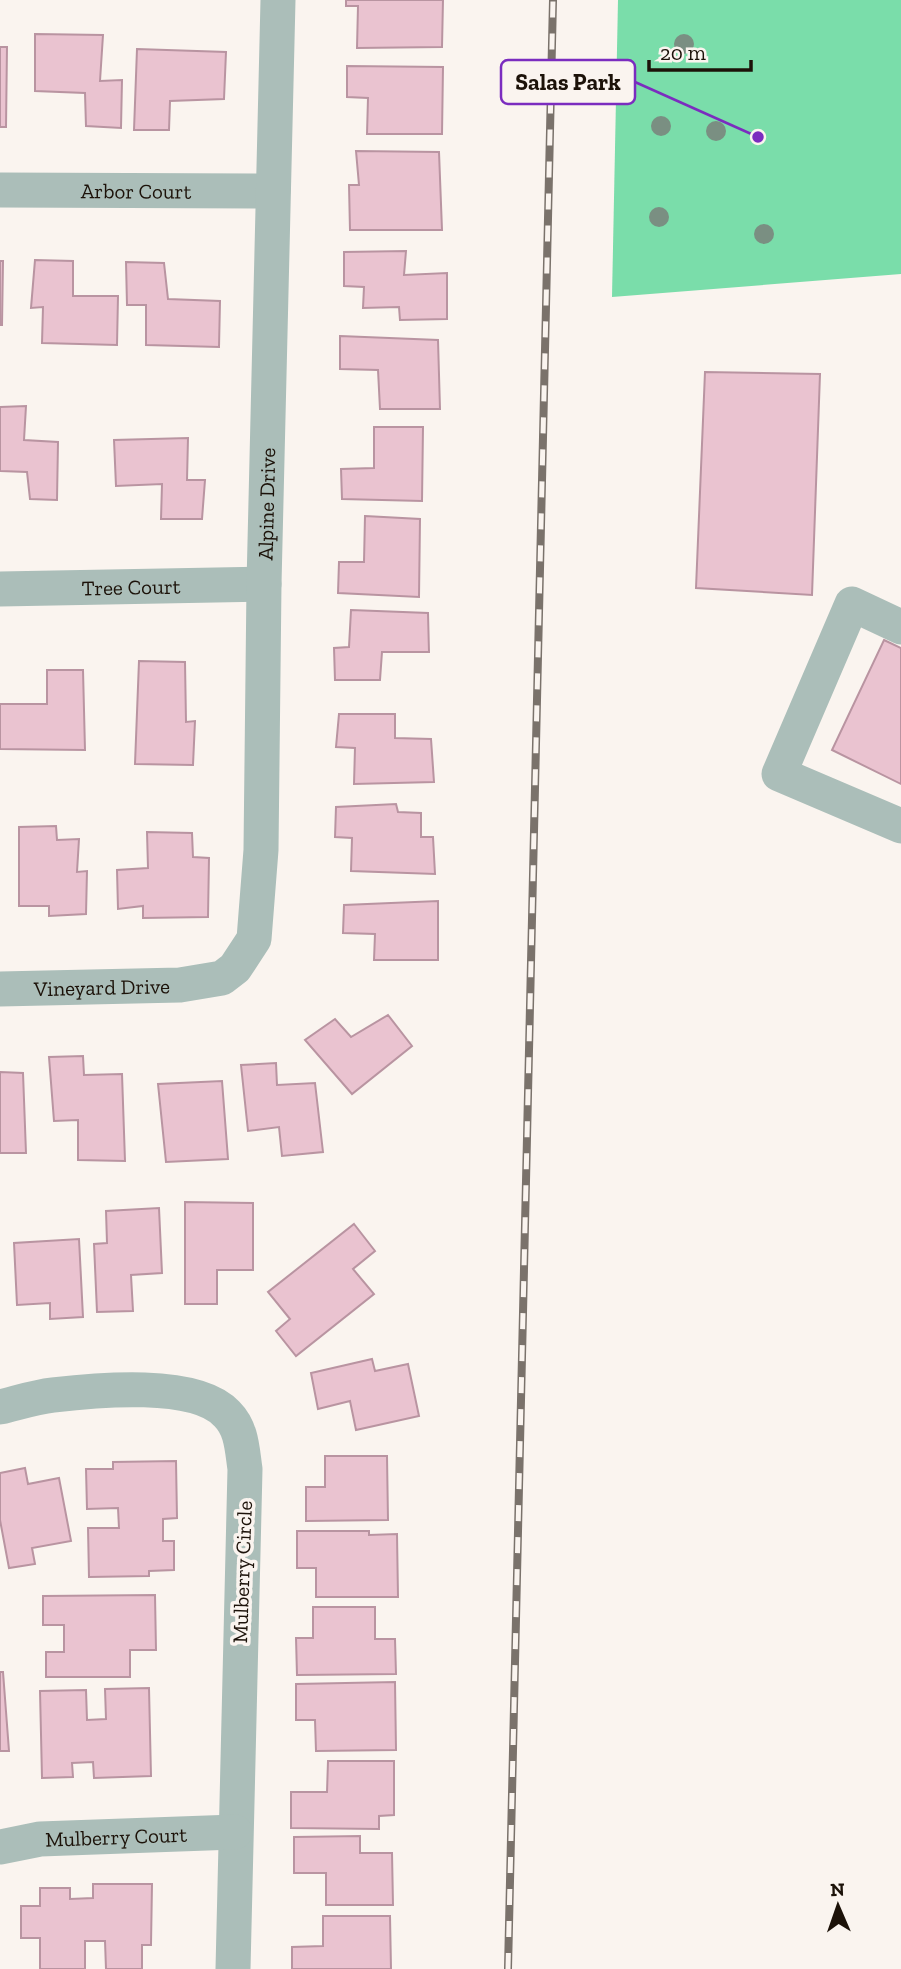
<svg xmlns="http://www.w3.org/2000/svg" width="901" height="1969" font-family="'Zilla Slab',serif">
  <rect width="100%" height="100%" fill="#faf4ef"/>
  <polygon fill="#7addaa" points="618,0 901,0 901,274 612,297"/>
  <g fill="#eac3d0" stroke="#b994a1" stroke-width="2">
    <polygon points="346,0 443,0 442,47 357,48 358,6 346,6"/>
    <polygon points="35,34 103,35 100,81 122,80 121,128 86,126 85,93 35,91"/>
    <polygon points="0,47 7,47 6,127 0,127"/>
    <polygon points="137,49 226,52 224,99 170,101 169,130 134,130"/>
    <polygon points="347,66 443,67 442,134 367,134 368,98 347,97"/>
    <polygon points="356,151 439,152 442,230 350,230 349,185 359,185"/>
    <polygon points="406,251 404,275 447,273 447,319 400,320 399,307 363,308 364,287 344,286 344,252"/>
    <polygon points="35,260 73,261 73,296 118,296 117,345 42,343 43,307 31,308"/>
    <polygon points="0,261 3,261 2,325 0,325"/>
    <polygon points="126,262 164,263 168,299 220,301 219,347 146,345 146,305 127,305"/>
    <polygon points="340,336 438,340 440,409 380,409 378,370 340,369"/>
    <polygon points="705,372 820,374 812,595 696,588"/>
    <polygon points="26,406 24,440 58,442 57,500 30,499 27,472 0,471 0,407"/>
    <polygon points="374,427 423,427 422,501 342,499 341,469 374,468"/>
    <polygon points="188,438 187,480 205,480 202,519 161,519 162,484 116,486 114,440"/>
    <polygon points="365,516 420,519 419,597 338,593 339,562 364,562"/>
    <polygon points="351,610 428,613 429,652 382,652 380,680 335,680 334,648 349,647"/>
    <polygon points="884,640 901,648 901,784 832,750"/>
    <polygon points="139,661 185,662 186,722 195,721 193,765 135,764"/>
    <polygon points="47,670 83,670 85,750 0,749 0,704 47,704"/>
    <polygon points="339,714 395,714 395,738 431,739 434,782 354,784 355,748 336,747"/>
    <polygon points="396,804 398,812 421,813 421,837 433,837 435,874 351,871 352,838 335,837 336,807"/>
    <polygon points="56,826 57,840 79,839 77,872 87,871 86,914 49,916 49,906 19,906 19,827"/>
    <polygon points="147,832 192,833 193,857 209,858 208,917 143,918 143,906 118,909 117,870 148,868"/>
    <polygon points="438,901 438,960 374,960 375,934 343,933 344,905"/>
    <polygon points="388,1015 412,1046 352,1094 305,1040 335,1019 351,1037"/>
    <polygon points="83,1056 84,1075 122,1074 125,1161 78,1160 78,1120 54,1121 49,1057"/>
    <polygon points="276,1063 277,1085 315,1083 323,1152 282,1156 279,1127 248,1131 241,1065"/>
    <polygon points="0,1072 23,1073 26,1153 0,1153"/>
    <polygon points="222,1081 228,1159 166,1162 158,1084"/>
    <polygon points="185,1202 253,1203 253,1270 217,1270 217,1304 185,1304"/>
    <polygon points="159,1208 162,1273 131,1275 133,1311 97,1312 94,1244 107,1243 106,1211"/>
    <polygon points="354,1224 375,1251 353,1269 374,1294 296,1356 276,1331 290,1319 268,1292"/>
    <polygon points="79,1239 83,1317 50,1319 50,1303 17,1305 14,1243"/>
    <polygon points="372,1359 375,1371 408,1364 419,1416 356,1430 350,1401 318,1409 311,1373"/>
    <polygon points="325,1456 387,1456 388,1520 306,1521 306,1487 325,1487"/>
    <polygon points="176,1461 177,1518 163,1519 163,1541 174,1541 174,1570 149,1571 149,1576 89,1577 88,1528 119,1528 118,1508 87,1509 86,1469 113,1469 113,1462"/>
    <polygon points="25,1468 28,1484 59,1478 71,1541 32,1548 35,1564 9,1568 0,1520 0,1473"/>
    <polygon points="297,1531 369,1531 369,1535 397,1534 398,1597 316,1597 316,1568 297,1568"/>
    <polygon points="155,1595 156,1650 130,1650 130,1677 46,1677 46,1652 64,1652 64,1625 43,1625 43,1596"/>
    <polygon points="313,1607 375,1607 375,1639 395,1639 396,1674 297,1675 296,1638 313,1638"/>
    <polygon points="0,1672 3,1672 9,1751 0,1751"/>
    <polygon points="395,1682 396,1750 316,1751 315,1720 296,1720 296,1684"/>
    <polygon points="149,1688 151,1776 94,1778 93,1762 72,1763 73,1777 42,1778 40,1691 86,1690 87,1720 106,1719 105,1689"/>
    <polygon points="328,1761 394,1761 394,1815 379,1816 379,1829 291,1828 291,1792 327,1792"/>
    <polygon points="360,1836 360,1853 392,1853 393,1905 326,1905 326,1873 294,1873 294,1837"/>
    <polygon points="93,1884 152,1884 151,1945 142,1945 142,1969 106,1969 105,1941 85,1941 85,1969 40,1969 40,1938 21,1938 21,1906 40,1906 40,1888 70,1888 70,1899 93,1898"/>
    <polygon points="323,1916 390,1916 391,1969 292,1969 292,1947 323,1946"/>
  </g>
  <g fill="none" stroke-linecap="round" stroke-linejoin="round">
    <g stroke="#abbeb9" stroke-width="35">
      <path id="s1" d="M0 190 273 191"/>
      <path id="s2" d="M0 589 264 584"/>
      <polyline points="901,627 852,604 779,774 901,826"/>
      <path id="s3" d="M0 989 180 985 222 978 235 968 254 939 261 850 264 584 278 0"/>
      <path d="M0 1407C17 1403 35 1397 53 1395 96 1390 196 1380 227 1414 242 1429 242 1449 245 1469L233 1969"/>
      <path id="s4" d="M0 1847 40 1839 235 1832"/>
    </g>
    <defs>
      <polyline id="rail" points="508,1969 553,0"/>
    </defs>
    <use href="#rail" stroke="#7a726b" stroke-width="8"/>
    <use href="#rail" stroke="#faf4ef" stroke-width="5" stroke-dasharray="16" stroke-linecap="butt"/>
  </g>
  <g fill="#7a8f82">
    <circle cx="684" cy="44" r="10"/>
    <circle cx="661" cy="126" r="10"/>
    <circle cx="716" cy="131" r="10"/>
    <circle cx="659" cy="217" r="10"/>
    <circle cx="764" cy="234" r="10"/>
  </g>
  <g text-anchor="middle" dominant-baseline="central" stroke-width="7" stroke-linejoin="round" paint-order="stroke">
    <g font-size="21" fill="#1c1209" stroke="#faf4ef">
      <text stroke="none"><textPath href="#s1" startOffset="136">Arbor Court</textPath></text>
      <text stroke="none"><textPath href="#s3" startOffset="709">Alpine Drive</textPath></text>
      <text stroke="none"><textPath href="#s2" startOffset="131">Tree Court</textPath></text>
      <text stroke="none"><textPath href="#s3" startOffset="102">Vineyard Drive</textPath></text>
      <text transform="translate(242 1572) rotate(-88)">Mulberry Circle</text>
      <text stroke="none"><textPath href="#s4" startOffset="117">Mulberry Court</textPath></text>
    </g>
  </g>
  <path fill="none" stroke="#7b2cbf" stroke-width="2.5" d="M758 137L635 82"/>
  <circle fill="#7b2cbf" stroke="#faf4ef" stroke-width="2.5" cx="758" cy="137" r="7"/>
  <rect fill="#faf4ef" stroke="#7b2cbf" stroke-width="2.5" x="501" y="60" width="134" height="44" rx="7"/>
  <g font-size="23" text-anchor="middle" font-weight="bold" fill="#1c1209">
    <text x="568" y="90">Salas Park</text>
  </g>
  <g transform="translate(838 1906) rotate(358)" stroke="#faf4ef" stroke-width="5" paint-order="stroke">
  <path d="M0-5L12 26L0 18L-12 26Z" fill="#1c1209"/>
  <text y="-10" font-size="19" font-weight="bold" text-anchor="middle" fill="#1c1209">N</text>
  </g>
  <path d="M649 60v10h102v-10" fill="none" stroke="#1c1209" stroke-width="3.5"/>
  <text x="660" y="60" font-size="21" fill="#1c1209" stroke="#faf4ef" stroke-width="5" paint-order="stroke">20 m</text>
</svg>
